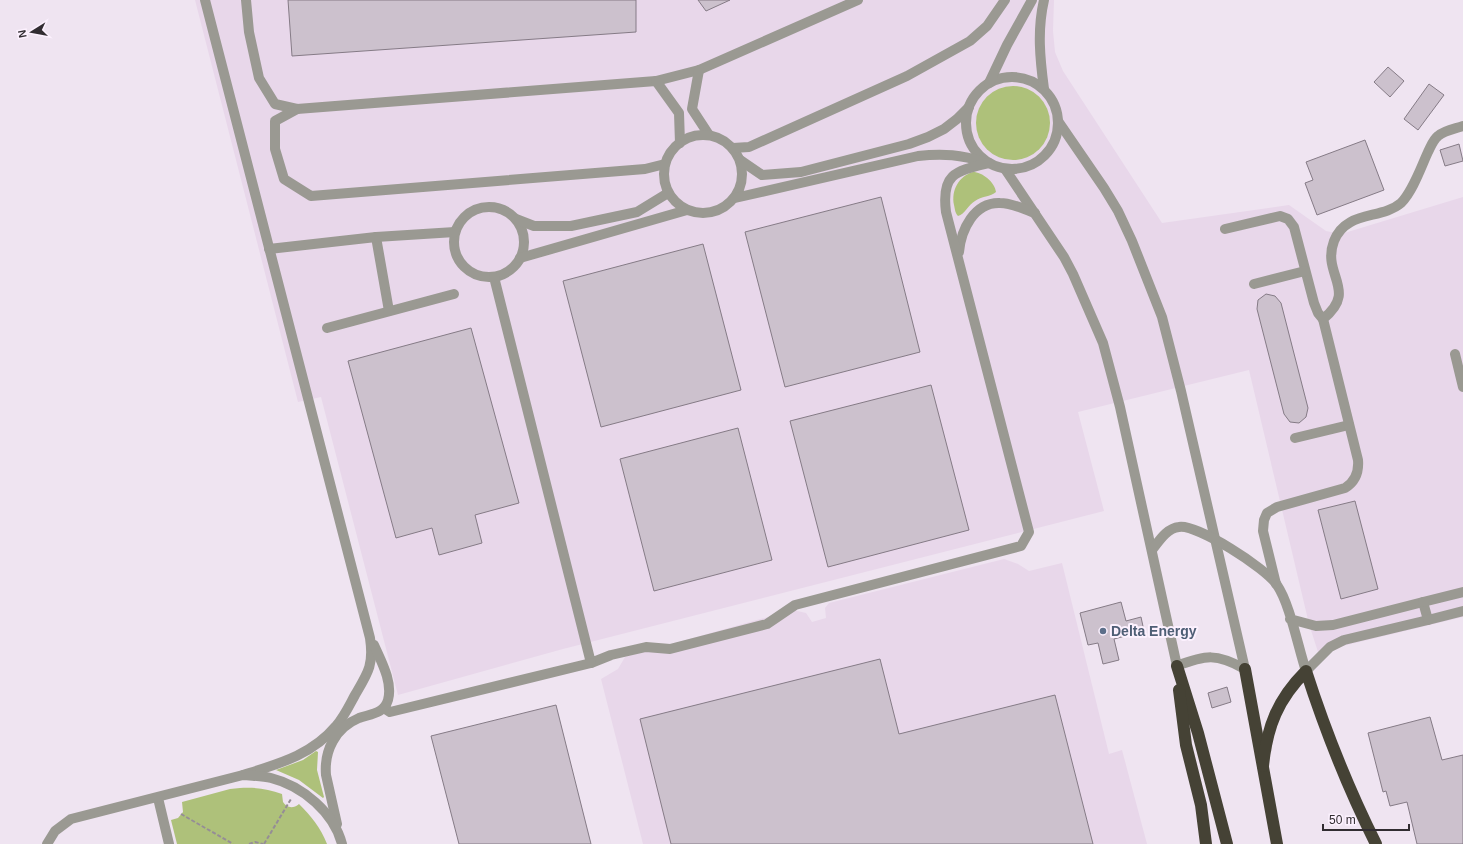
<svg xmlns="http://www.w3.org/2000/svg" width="1463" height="844" font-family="Helvetica,sans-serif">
  <rect width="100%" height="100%" fill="#efe4f1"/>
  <g fill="#e8d7ea">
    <polygon points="195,0 1054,0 1053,31 1055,52 1063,71 1162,223 1289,205 1326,231 1341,234 1463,197 1463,617 1318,652 1309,624 1249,370 1078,412 1104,511 563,649 398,695 321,397 298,402"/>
    <polygon points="1004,559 1018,564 1029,571 1062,563 1109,754 1122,750 1147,844 643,844 601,679 618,669 625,657 793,610 806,613 812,622 826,618 825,608 829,603"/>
  </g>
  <g fill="#aec17a">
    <circle cx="1013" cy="123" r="37"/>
    <path d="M973 172C982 172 995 182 996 192 991 197 981 196 975 201 968 205 965 214 958 216 955 213 955 209 954 205 951 190 959 176 973 172Z"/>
    <polygon points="316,751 318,752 317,770 324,797 323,798 299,780 276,770 303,760"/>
    <path d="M240 788C255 787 268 789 282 794L283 802C287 808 293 809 299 804 311 816 321 828 327 844H177L171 820 178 818 183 812 182 802 230 789Z"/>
  </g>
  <g fill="#ccc1cd" stroke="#857b86">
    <polygon points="288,0 636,0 636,32 292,56"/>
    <polygon points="698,0 730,0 706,11"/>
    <polygon points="1388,67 1404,81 1390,97 1374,82"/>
    <polygon points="1429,84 1444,95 1418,130 1404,119"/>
    <polygon points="1365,140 1384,190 1317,215 1305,183 1313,180 1306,162"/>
    <polygon points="1459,144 1463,161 1445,166 1440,150"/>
    <polygon points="881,197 920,352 785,387 745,232"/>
    <polygon points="703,244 741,390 601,427 563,281"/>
    <polygon points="1266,294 1275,296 1281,303 1308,408 1306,417 1299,423 1290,422 1284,414 1257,309 1258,300"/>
    <polygon points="471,328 519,503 475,515 482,543 439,555 432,528 396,538 348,361"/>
    <polygon points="931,385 969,530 828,567 790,421"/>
    <polygon points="738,428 772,560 654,591 620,459"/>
    <polygon points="1355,501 1378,589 1341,599 1318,510"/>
    <polygon points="1121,602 1126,621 1141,617 1144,631 1114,639 1119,660 1103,664 1098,643 1088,645 1080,613"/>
    <polygon points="880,659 899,734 1055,695 1093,844 671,844 640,719"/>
    <polygon points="1227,687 1231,702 1212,708 1208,693"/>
    <polygon points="556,705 591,844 459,844 431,736"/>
    <polygon points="1430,717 1442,760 1463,755 1463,844 1417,844 1407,802 1390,806 1386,791 1383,792 1368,733"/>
  </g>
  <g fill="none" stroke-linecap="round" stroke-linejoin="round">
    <g stroke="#958d96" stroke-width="2" stroke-dasharray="4 2" stroke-linecap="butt">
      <polyline points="181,814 233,844"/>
      <polyline points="249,844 255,842 263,844"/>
      <polyline points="264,844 291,799"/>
    </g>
    <g stroke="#9a9992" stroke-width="10">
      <path d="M205 0 370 638C374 665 368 673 355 695 349 706 344 717 336 726 312 755 278 764 243 775"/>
      <polyline points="246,0 249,32 259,78 275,104 297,109 656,81 699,70 858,0"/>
      <polyline points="699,70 692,109 709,135"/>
      <circle cx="1012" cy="123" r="46"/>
      <polyline points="656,81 679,113 680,143"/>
      <polyline points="989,83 1007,45 1032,0"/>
      <path d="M1044 89C1040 59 1037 30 1044 0"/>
      <polyline points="297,109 275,121 275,149 284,179 311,196 645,169 665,164"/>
      <polyline points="1058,121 1104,188 1118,211 1132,241 1162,317 1181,391 1245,669"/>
      <circle cx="703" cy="174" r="39"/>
      <polyline points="733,148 749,147 907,76 970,41 987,26 1005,0"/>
      <polyline points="740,160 762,175 801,172 909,144 928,137 944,129 957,119 969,107"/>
      <path d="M1005 169 1064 257 1073 274 1103 343 1120 407 1177 666C1206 655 1216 653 1245 669"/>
      <path d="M735 198 918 156C944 153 961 155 985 162"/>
      <circle cx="489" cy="242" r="35"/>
      <polyline points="516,219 534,226 571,226 637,212 668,193"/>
      <polyline points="1225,229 1280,216 1288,219 1294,227 1314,303 1318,313 1323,319"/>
      <polyline points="376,237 389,311"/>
      <polyline points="269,249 376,237 455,232"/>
      <path d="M959 252C961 230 974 202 1000 203 1012 203 1024 209 1035 213"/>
      <polyline points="520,258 687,210"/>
      <path d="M494 277 591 663 611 655 646 647 670 649 767 624 795 605 1021 546 1029 532 946 212C941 173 956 171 989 163"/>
      <polyline points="1254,284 1305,271"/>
      <polyline points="327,328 454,294"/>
      <polyline points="1455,354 1463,387"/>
      <polyline points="1295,438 1349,425"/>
      <path d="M1152 550C1159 541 1167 528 1179 527 1197 524 1266 568 1277 585 1290 604 1298 647 1306 671L1330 647 1344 640 1428 620 1423 602 1333 625 1316 626 1290 619"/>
      <path d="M1276 584 1263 531 1264 520 1267 513 1277 507 1345 488C1355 482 1359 472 1358 460L1323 319C1359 290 1321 275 1334 241 1346 210 1381 220 1401 203 1413 191 1421 167 1428 152 1431 146 1433 140 1438 136 1445 130 1454 129 1463 126"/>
      <polyline points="1423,602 1463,592"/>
      <polyline points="1428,620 1463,611"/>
      <polyline points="384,708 390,712 591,663"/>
      <polyline points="158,798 169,844"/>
      <path d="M337 824 326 775C324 751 335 728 359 718 370 714 384 714 388 700 393 682 381 661 374 645"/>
      <path d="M47 844 55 831 71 819 243 775C253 776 263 776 271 778 303 786 334 813 342 844"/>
    </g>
    <g stroke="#454235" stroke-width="12">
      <polyline points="1177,666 1198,733 1227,844"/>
      <polyline points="1245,669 1277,844"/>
      <polyline points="1179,690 1186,745 1201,805 1206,844"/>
      <path d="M1263 766C1267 726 1278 699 1306 671 1325 730 1348 788 1376 844"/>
    </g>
  </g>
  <circle fill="#5c6f8a" stroke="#fcf1fe" stroke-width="1.5" cx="1103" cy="631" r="4"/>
  <g text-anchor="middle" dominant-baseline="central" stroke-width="4" stroke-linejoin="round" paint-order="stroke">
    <g font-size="14" font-weight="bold" fill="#4e5e75" stroke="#fcf1fe" text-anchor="start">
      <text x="1111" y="631">Delta Energy</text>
    </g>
  </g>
  <g transform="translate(32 32) rotate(259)" stroke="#fcf1fe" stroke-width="3" paint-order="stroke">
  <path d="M0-3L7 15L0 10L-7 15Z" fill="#312c31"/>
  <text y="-6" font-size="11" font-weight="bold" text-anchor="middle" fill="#312c31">N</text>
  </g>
  <path d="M1323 824v6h86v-6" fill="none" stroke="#312c31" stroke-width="2"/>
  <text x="1329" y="824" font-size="12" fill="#312c31" stroke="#fcf1fe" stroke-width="3" paint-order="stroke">50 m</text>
</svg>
